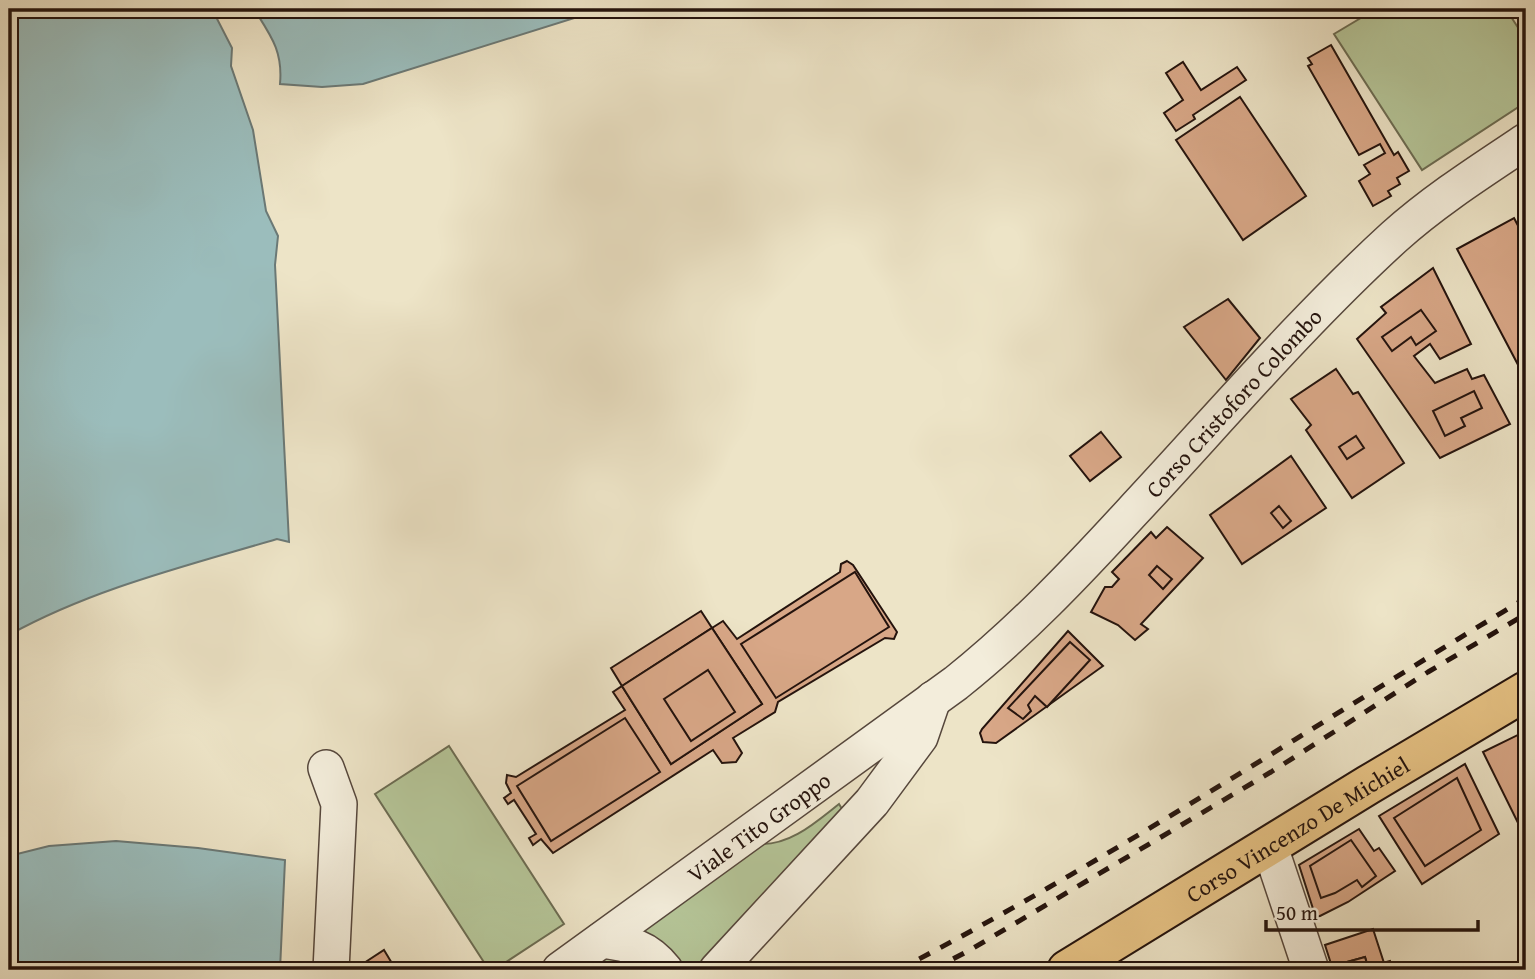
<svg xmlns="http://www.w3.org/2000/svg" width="1535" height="979" font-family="'Gentium Book Plus',serif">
  <rect width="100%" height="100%" fill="#ede4c7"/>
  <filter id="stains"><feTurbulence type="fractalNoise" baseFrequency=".00286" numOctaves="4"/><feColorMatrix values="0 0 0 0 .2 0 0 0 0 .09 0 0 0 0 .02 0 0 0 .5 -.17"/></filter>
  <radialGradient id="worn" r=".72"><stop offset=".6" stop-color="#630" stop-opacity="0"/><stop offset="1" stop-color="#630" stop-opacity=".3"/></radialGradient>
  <g fill="#b5c598" stroke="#6c6c52" stroke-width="2">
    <polygon points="1376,9 1506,9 1526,40 1526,102 1422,170 1334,34"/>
    <polygon points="449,746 564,924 494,970 489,970 375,794"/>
    <path d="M839 804 847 817 703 970H588L759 844C790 846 816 822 839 804Z"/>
  </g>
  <g fill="#9bbdbc" stroke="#6b7976" stroke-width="2">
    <path d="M9 9H212L232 48 231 66 253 130 266 211 278 236 275 265 289 542 277 539C186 566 92 589 9 635Z"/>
    <path d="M254 9H603L363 84 322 87 280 84C283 51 271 36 254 9Z"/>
    <polygon points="116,841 198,848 285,860 280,970 9,970 9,856 49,846"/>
  </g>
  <g fill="#d8a787" stroke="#24130d" stroke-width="2">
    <polygon points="1331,45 1394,155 1398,152 1409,171 1397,178 1400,184 1388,191 1391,196 1373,206 1359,181 1370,174 1364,165 1385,153 1380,144 1359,155 1308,66 1312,64 1308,58"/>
    <polygon points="1183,62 1201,90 1237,67 1246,80 1193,115 1195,119 1176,131 1164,113 1183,100 1166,73"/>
    <polygon points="1240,97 1306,196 1243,240 1176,140"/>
    <polygon points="1514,218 1526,241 1526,380 1457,249"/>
    <polygon points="1433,268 1471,344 1440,359 1430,344 1414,356 1435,383 1467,369 1472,379 1484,375 1510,424 1440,458 1357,339 1386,313 1381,307"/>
    <polygon points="1228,299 1260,338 1226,380 1184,327"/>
    <polygon points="1421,310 1436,331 1416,345 1411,337 1392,351 1382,337"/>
    <polygon points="1336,369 1353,394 1358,392 1404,463 1352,498 1306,430 1311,425 1291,399"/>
    <polygon points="1474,391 1482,408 1461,418 1465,426 1445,436 1433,411"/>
    <polygon points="1101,432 1121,457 1090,481 1070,456"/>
    <polygon points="1356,436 1364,448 1347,459 1339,447"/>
    <polygon points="1291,456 1326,508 1242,564 1210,515"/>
    <polygon points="1279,506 1291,521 1283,528 1271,513"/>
    <polygon points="1167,527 1203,558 1141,624 1148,629 1135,640 1118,625 1091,612 1105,587 1112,587 1119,579 1112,572 1151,532 1156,538"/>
    <polygon points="847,561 853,565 897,632 894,639 885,638 778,702 775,712 733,738 742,753 736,762 722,763 713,750 553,853 541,839 533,845 529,838 536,834 514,800 508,804 504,798 511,793 506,783 507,775 516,777 625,710 613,692 622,686 671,764 762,704 712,628 723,621 737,639 840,572 841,564"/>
    <polygon points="1157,566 1172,579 1163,589 1149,575"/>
    <polygon points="855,572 889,627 776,698 741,644"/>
    <polygon points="701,611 712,628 622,686 611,668"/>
    <polygon points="712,628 762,704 671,764 622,686"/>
    <polygon points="1068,631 1103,666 996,743 983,742 980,733 982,729"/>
    <polygon points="1070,642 1090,660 1047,707 1035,696 1028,705 1031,711 1023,719 1008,708"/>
    <polygon points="708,670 735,712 691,741 664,699"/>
    <polygon points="625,718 660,772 551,841 517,786"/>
    <polygon points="1526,731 1526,839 1483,752"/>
    <polygon points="1465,764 1499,834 1422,884 1379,816"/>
    <polygon points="1457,778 1481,830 1425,866 1394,818"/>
    <polygon points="1359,829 1374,851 1379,848 1395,871 1348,902 1316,918 1299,865"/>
    <polygon points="1351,840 1376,876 1362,887 1357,880 1335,893 1321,898 1310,866"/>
    <polygon points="1373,929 1384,963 1368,967 1365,957 1347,962 1349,970 1333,970 1325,945"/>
    <polygon points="384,950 396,970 368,970 364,963"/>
    <polygon points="1365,957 1368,967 1390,961 1393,970 1349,970 1347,962"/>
  </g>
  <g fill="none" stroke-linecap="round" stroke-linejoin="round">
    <defs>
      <g id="minor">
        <polyline points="326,768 339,804 331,970"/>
        <polyline points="1270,847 1311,970"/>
        <path d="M602 940C630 944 647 947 665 970"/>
        <path id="s1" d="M560 970 956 683C1020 632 1076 573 1131 513 1217 421 1300 323 1394 237 1434 201 1481 171 1526 141"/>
        <polyline points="717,970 872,802 920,737 933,699"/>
      </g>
      <g id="major">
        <path id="s2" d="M1067 970 1368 785 1526 691"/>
      </g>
    </defs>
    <use href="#minor" stroke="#56473c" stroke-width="38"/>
    <use href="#major" stroke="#24130d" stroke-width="42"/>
    <use href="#minor" stroke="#f3eddb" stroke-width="35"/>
    <use href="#major" stroke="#e6c284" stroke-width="38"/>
    <g stroke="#24130d" stroke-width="5" stroke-dasharray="12 12" stroke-linecap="butt">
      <path d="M898 970C1114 858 1317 723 1526 598"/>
      <polyline points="932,970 970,950 1271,772 1428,672 1526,614"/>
    </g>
  </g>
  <g text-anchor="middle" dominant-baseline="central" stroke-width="6" stroke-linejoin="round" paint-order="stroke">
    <g font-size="23" fill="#24130d" stroke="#f3eddb">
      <text stroke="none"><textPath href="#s1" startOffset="884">Corso Cristoforo Colombo</textPath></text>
      <text stroke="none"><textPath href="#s1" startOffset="245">Viale Tito Groppo</textPath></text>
      <text stroke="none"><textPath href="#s2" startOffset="270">Corso Vincenzo De Michiel</textPath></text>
    </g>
  </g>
  <rect width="1535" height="979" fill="none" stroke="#ede4c7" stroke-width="35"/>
  <rect x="10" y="10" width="1514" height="958" fill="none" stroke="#24130d" stroke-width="3.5"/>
  <rect x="18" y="18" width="1500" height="944" fill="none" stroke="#24130d" stroke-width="2"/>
  <path d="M1266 920v10h212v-10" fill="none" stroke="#24130d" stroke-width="3.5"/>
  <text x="1276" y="920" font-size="21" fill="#24130d" stroke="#f3eddb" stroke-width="5" paint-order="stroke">50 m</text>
  <rect width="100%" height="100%" filter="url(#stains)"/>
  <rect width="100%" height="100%" fill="url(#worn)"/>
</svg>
